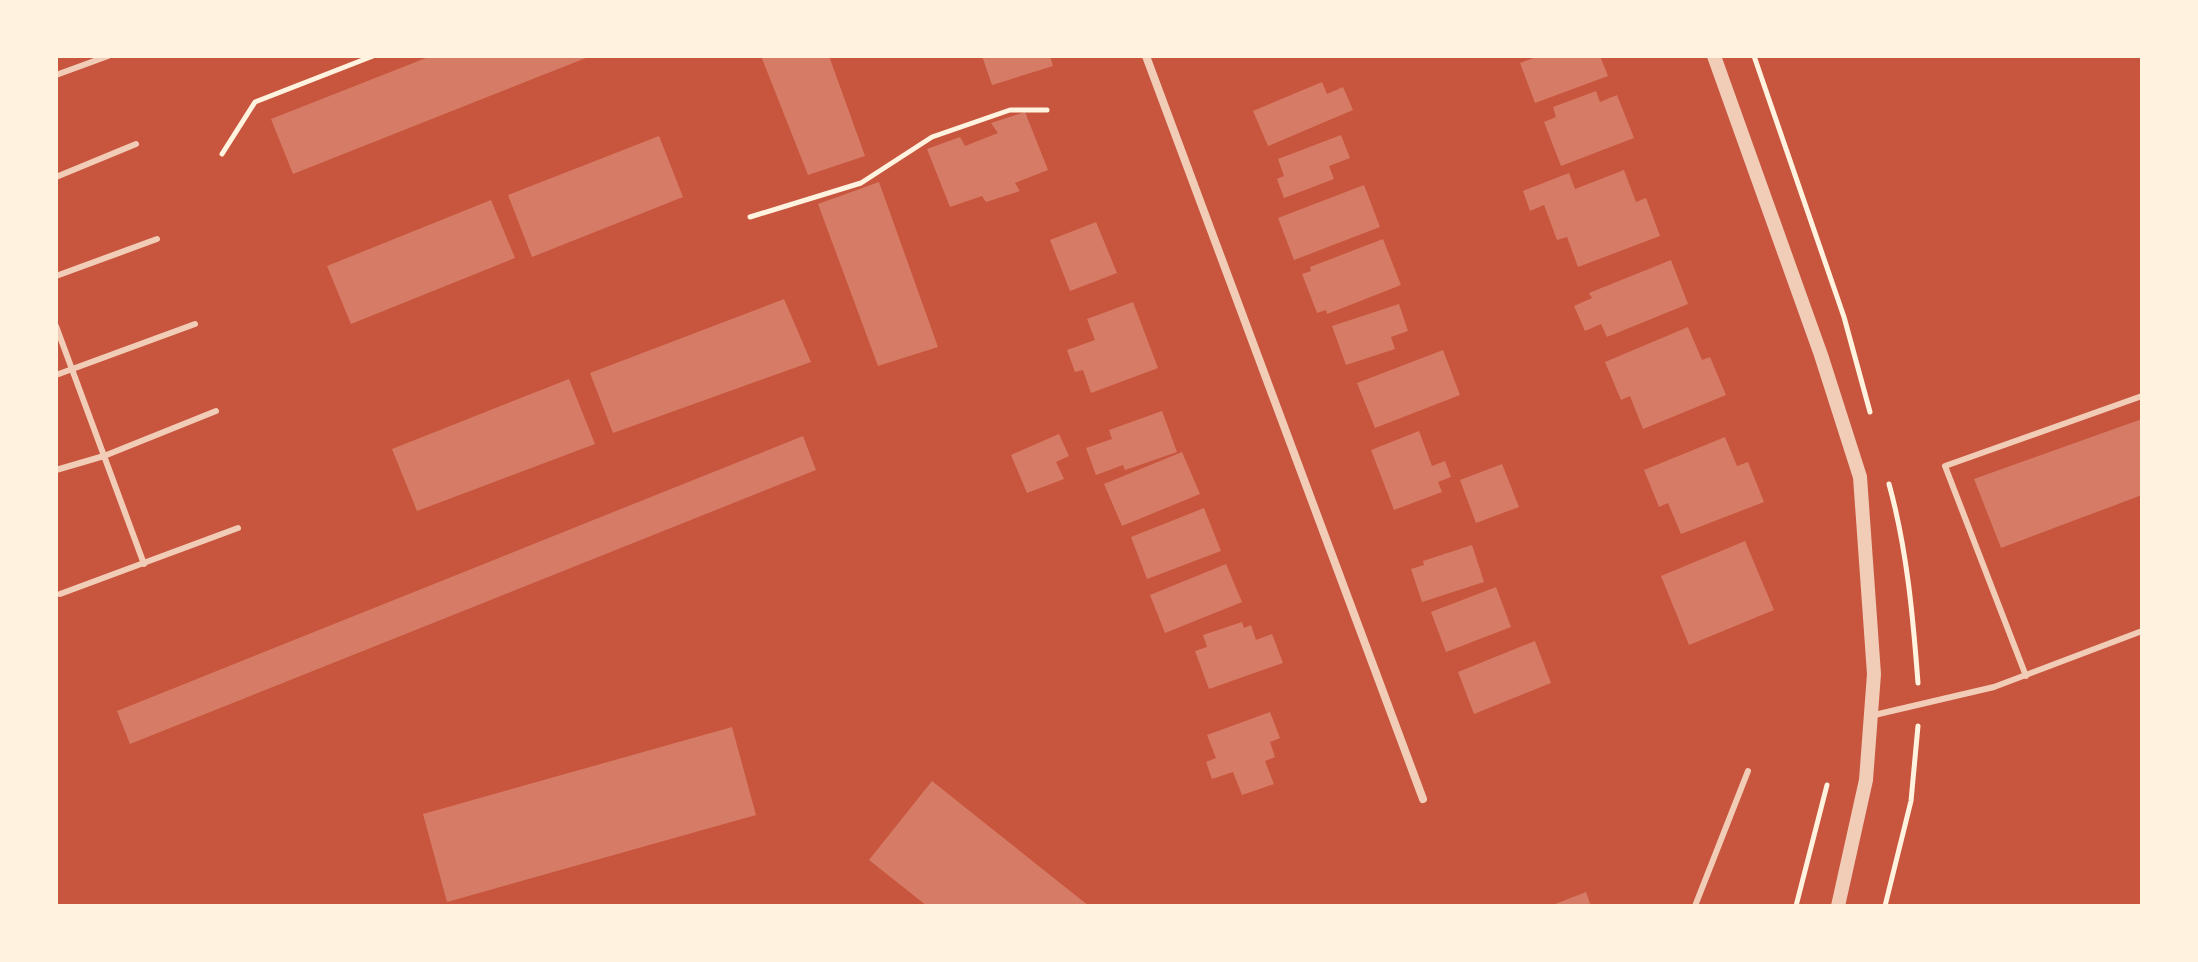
<svg xmlns="http://www.w3.org/2000/svg" width="2198" height="962" font-family="'Public Sans',sans-serif">
  <rect width="100%" height="100%" fill="#c8553d"/>
  <g fill="#d67c66">
    <polygon points="431,56 591,56 293,174 271,119"/>
    <polygon points="761,56 829,56 865,156 808,175"/>
    <polygon points="982,56 1050,56 1053,66 992,85"/>
    <polygon points="1539,56 1600,56 1608,76 1535,103 1520,63"/>
    <polygon points="1322,82 1327,94 1343,87 1353,110 1268,146 1253,111"/>
    <polygon points="1596,91 1600,102 1617,95 1634,138 1561,166 1544,122 1556,117 1553,107"/>
    <polygon points="1025,112 1048,170 1015,183 1020,191 986,202 982,196 950,207 927,149 960,137 965,146 998,133 991,123"/>
    <polygon points="1341,135 1350,158 1329,166 1334,179 1284,198 1277,179 1284,176 1278,159"/>
    <polygon points="659,136 683,197 532,257 508,195"/>
    <polygon points="1624,170 1636,202 1646,198 1660,236 1578,267 1567,237 1557,240 1544,205 1530,211 1523,191 1569,173 1575,189"/>
    <polygon points="879,182 938,347 878,366 818,204"/>
    <polygon points="1364,185 1380,227 1294,260 1278,218"/>
    <polygon points="491,200 515,258 351,324 327,266"/>
    <polygon points="1096,222 1117,273 1070,291 1050,240"/>
    <polygon points="1383,239 1401,285 1327,314 1326,310 1317,313 1302,274 1311,271 1310,267"/>
    <polygon points="1671,260 1688,304 1607,337 1601,324 1585,331 1574,306 1592,298 1589,293"/>
    <polygon points="784,299 811,362 613,433 590,373"/>
    <polygon points="1133,302 1158,368 1091,393 1083,370 1075,372 1067,350 1095,340 1087,319"/>
    <polygon points="1399,304 1408,331 1391,337 1395,349 1346,365 1332,326"/>
    <polygon points="1688,327 1702,360 1710,357 1726,395 1643,429 1630,396 1621,400 1605,362"/>
    <polygon points="1443,350 1460,395 1375,428 1357,383"/>
    <polygon points="569,379 595,444 417,511 392,449"/>
    <polygon points="1162,411 1177,452 1125,470 1123,465 1096,475 1086,448 1112,439 1109,430"/>
    <polygon points="2142,419 2142,495 2001,548 1974,479"/>
    <polygon points="1419,431 1432,466 1445,461 1451,477 1438,482 1442,492 1394,510 1371,450"/>
    <polygon points="1059,434 1069,456 1056,462 1064,479 1027,493 1011,455"/>
    <polygon points="803,436 816,470 130,744 117,711"/>
    <polygon points="1725,437 1737,466 1748,462 1764,502 1681,534 1668,503 1659,507 1644,470"/>
    <polygon points="1182,452 1200,494 1122,526 1104,484"/>
    <polygon points="1502,464 1519,507 1476,523 1460,480"/>
    <polygon points="1204,508 1221,551 1147,579 1131,537"/>
    <polygon points="1745,541 1774,610 1689,645 1661,576"/>
    <polygon points="1472,545 1484,582 1422,602 1411,569 1424,565 1423,561"/>
    <polygon points="1226,564 1242,602 1165,633 1150,595"/>
    <polygon points="1496,587 1511,627 1446,652 1431,612"/>
    <polygon points="1242,622 1244,628 1251,625 1256,640 1272,634 1283,663 1209,689 1195,651 1207,647 1203,635"/>
    <polygon points="1535,641 1551,683 1474,714 1458,672"/>
    <polygon points="1270,712 1280,738 1270,742 1275,757 1265,761 1274,784 1242,795 1233,772 1212,779 1206,762 1216,758 1207,735"/>
    <polygon points="732,727 756,815 447,902 423,814"/>
    <polygon points="932,781 1089,906 927,906 869,860"/>
    <polygon points="1586,892 1591,906 1550,906"/>
  </g>
  <g fill="none" stroke-linecap="round" stroke-linejoin="round">
    <g stroke="#fff3e0" stroke-width="5">
      <polyline points="1754,56 1844,317 1870,412"/>
      <polyline points="222,154 255,102 373,56"/>
      <polyline points="750,217 861,183 932,137 1010,110 1047,110"/>
      <path d="M1889 484C1907 549 1913 617 1918 683"/>
      <polyline points="1796,906 1827,785"/>
      <polyline points="1885,906 1911,801 1918,726"/>
    </g>
    <g stroke="#f1ccb7" stroke-width="6">
      <polyline points="56,75 108,56"/>
      <polyline points="56,177 136,144"/>
      <polyline points="56,276 157,239"/>
      <polyline points="56,326 144,564"/>
      <polyline points="56,375 195,324"/>
      <polyline points="56,470 104,456 216,411"/>
      <polyline points="60,594 238,528"/>
      <polyline points="2026,676 1945,466 2142,396"/>
      <polyline points="1870,716 1994,687 2142,631"/>
      <polyline points="1695,906 1748,771"/>
    </g>
    <polyline stroke="#f1ccb7" stroke-width="8" points="1146,56 1423,799"/>
    <polyline stroke="#f1ccb7" stroke-width="14" points="1714,56 1821,355 1860,477 1874,674 1866,780 1838,906"/>
  </g>
  <rect width="2198" height="962" fill="none" stroke="#fff3e0" stroke-width="116"/>
</svg>
